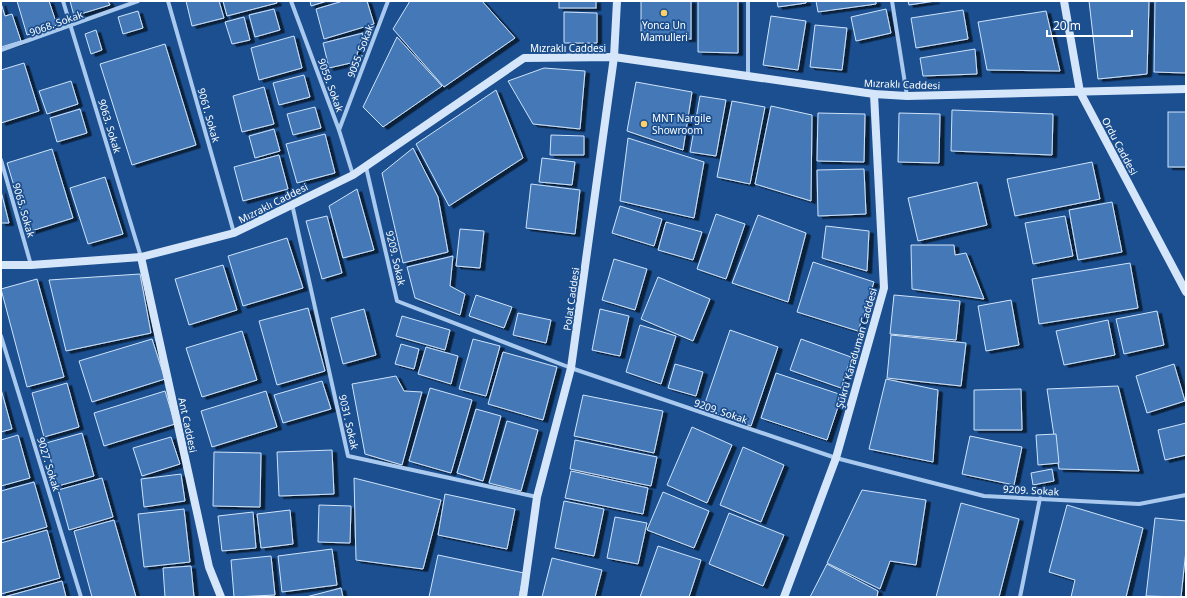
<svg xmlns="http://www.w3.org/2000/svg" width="1187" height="598" font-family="'Noto Sans',sans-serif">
  <defs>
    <filter id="shadow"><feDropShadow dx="4.5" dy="2.5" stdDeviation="0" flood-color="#0009"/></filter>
  </defs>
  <rect width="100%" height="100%" fill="#1b4f8f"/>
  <g fill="#4478b7" stroke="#cfe3fa" filter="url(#shadow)">
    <polygon points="17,1 49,1 57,25 27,35"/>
    <polygon points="70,1 108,1 110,5 74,16"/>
    <polygon points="186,1 219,1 224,18 192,26"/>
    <polygon points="223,1 276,1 277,3 227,16"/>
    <polygon points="310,1 327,1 311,6"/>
    <polygon points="343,1 367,1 374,24 324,39 316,9"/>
    <polygon points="410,1 482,1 515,38 444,87 393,29"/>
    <rect x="559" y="1" width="37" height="7"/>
    <rect x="641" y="1" width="50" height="38"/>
    <polygon points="698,1 738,1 738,53 698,52"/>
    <polygon points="777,1 806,1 806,3 778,7"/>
    <polygon points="816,1 876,1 876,4 818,12"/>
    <polygon points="908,1 935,1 909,5"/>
    <polygon points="1089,1 1149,1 1147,74 1098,79"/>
    <polygon points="1155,1 1186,1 1186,73 1154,72"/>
    <polygon points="1,3 5,16 12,14 21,41 1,47"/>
    <polygon points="274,9 280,30 255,37 249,15"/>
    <polygon points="886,9 891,33 856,41 851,17"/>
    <polygon points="963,10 968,39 916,48 911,18"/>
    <polygon points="138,11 143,28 123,34 118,17"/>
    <polygon points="1046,11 1060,71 987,70 978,22"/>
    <polygon points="564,12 597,13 597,43 564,43"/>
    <polygon points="771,16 806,21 798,70 763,65"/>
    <polygon points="244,17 250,40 232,44 225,22"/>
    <polygon points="815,25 847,28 842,70 810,67"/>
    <polygon points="96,30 102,50 91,54 85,34"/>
    <polygon points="363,33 355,62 329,68 323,43"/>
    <polygon points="294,36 302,68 259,80 251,48"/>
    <polygon points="397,37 442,86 383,127 363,107"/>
    <polygon points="165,44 196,145 132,165 100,64"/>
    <polygon points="975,49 977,74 923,76 920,58"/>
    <polygon points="24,63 39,111 1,123 1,70"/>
    <polygon points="544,68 585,71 580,129 533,124 508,81"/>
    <polygon points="304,75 310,97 279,105 273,83"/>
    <polygon points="71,81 78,104 47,114 39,91"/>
    <polygon points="636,82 692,92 683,150 627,131"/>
    <polygon points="264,87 274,124 242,132 233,96"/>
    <polygon points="496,90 523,158 449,206 416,144"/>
    <polygon points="700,96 726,100 716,156 690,152"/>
    <polygon points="732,101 765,107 750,184 717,177"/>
    <polygon points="771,106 812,115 811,201 755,184"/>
    <polygon points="315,107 321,128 293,135 287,114"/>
    <polygon points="80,109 87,133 57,142 50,118"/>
    <polygon points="952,110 1053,114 1052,155 951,151"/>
    <rect x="1168" y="112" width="18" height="55"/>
    <polygon points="818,113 865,114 864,162 817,161"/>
    <polygon points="899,113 940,114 939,163 898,162"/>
    <polygon points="274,129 280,151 255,158 249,136"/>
    <polygon points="325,134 335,173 297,183 286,144"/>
    <polygon points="551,135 584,136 584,155 550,155"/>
    <polygon points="628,138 704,162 694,218 620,201"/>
    <polygon points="413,148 438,197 448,252 403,263 382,173"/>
    <polygon points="52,149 73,218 28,232 7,163"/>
    <polygon points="279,155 288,189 243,201 234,167"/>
    <polygon points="542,158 575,162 572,185 539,182"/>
    <polygon points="1092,162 1100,199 1015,216 1007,179"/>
    <polygon points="864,169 866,214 818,216 817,170"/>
    <polygon points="105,177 123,234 88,244 70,188"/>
    <polygon points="977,182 987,225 918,241 908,198"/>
    <polygon points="531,184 580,190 575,234 526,228"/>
    <polygon points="357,189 374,250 343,258 329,206"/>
    <polygon points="1,191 9,223 1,223"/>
    <polygon points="1112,202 1122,252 1078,260 1069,210"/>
    <polygon points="620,206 662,219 654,246 612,233"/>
    <polygon points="716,214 745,224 726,279 697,269"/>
    <polygon points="758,215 806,233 788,302 732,283"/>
    <polygon points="327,216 342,273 322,279 306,221"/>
    <polygon points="1065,216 1073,256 1033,264 1025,223"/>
    <polygon points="666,222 702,232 693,260 658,250"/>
    <polygon points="826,226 869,231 867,271 822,258"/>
    <polygon points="460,229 484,231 480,268 456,266"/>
    <polygon points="287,238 303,288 243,306 228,256"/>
    <polygon points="911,245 954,245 955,255 966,253 984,299 912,289"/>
    <polygon points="453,256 450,286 465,294 460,315 415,298 407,267"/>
    <polygon points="614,259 647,269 635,310 602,300"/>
    <polygon points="813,262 874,282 858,331 797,312"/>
    <polygon points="1130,263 1138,308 1039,324 1032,279"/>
    <polygon points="223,265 237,310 189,325 175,279"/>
    <polygon points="140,274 151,333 66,351 49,280"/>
    <polygon points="658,277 710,299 693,341 641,319"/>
    <polygon points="37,279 64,377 27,387 1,289"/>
    <polygon points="476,295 512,307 504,328 469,316"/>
    <polygon points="894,295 960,301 956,340 890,334"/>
    <polygon points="1011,300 1019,345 986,351 978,306"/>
    <polygon points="308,308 325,371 277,385 259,321"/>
    <polygon points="364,309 376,355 343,364 331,318"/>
    <polygon points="600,309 629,316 620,356 592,350"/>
    <polygon points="1157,311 1164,345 1124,354 1116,319"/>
    <polygon points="518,313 551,320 546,343 513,335"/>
    <polygon points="402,316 450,330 445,350 396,336"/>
    <polygon points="1108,320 1115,355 1064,365 1056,331"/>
    <polygon points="640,325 676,336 661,384 626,372"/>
    <polygon points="730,330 778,347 751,426 703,409"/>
    <polygon points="242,331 257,380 202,397 186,348"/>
    <polygon points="891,335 966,343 961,386 887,378"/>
    <polygon points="152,339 165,379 92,402 79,361"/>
    <polygon points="473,339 500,346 486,396 459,389"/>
    <polygon points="801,339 851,357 841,388 790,370"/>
    <polygon points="401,344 419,349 414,369 395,364"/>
    <polygon points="426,347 458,356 451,384 418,374"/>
    <polygon points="503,352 557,367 543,420 488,404"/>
    <polygon points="675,364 703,372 696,396 668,388"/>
    <polygon points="1174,364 1185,401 1147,413 1136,376"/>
    <polygon points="776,373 842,395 827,440 761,418"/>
    <polygon points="396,376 404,391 422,392 402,465 365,454 352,384"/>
    <polygon points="886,379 938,390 933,462 869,449"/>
    <polygon points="322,381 331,409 283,423 274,395"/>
    <polygon points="67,383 79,427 44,437 32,393"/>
    <polygon points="1118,386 1139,471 1059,469 1047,389"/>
    <polygon points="430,388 472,400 451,473 409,461"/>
    <polygon points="1,389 12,429 1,432"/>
    <polygon points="1021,389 1022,430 974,430 974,390"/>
    <polygon points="165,391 175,424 104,446 94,413"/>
    <polygon points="266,391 277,427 212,447 201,411"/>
    <polygon points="583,395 663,411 654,453 574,436"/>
    <polygon points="476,409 501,416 483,481 457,473"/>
    <polygon points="507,421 538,430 521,491 489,483"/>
    <polygon points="1186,423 1186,455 1165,460 1158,430"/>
    <polygon points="692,427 732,445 707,503 667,485"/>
    <polygon points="82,433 94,476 58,486 46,443"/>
    <polygon points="1056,434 1059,463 1038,465 1036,435"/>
    <polygon points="18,435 30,478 1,486 1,440"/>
    <polygon points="970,436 1022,447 1014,485 962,474"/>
    <polygon points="171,437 180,464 142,476 133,448"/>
    <polygon points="575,440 657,457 651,486 570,469"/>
    <polygon points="743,447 784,465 761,522 720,505"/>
    <polygon points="332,450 334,494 279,496 277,452"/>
    <polygon points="214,452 261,453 260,507 213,506"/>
    <polygon points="1052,469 1054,481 1033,485 1031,473"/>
    <polygon points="571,471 648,488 643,514 565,498"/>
    <polygon points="181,474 185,501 144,507 141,479"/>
    <polygon points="102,478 113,517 69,530 58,490"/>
    <polygon points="354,478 441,500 423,569 356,560"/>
    <polygon points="34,482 47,527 1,540 1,491"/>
    <polygon points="862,490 926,500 916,565 890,561 880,589 827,563"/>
    <polygon points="663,492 709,511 694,548 647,530"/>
    <polygon points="445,494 515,509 507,549 438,535"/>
    <polygon points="564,501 604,509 594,556 555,548"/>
    <polygon points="961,503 1019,519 999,597 936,597"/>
    <polygon points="319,505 351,506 350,543 318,542"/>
    <polygon points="1067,505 1143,528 1126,597 1071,597 1075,580 1049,572"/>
    <polygon points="184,509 190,562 144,567 138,514"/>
    <polygon points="290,510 293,544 261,548 257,514"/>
    <polygon points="253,512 256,548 222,551 218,516"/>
    <polygon points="729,513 784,535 763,586 709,564"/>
    <polygon points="615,517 647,523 638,564 607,558"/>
    <polygon points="1155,518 1186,521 1186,550 1181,597 1146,596"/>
    <polygon points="114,520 136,597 92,597 74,531"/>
    <polygon points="47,530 60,578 1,594 1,543"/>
    <polygon points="658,546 701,560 689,597 640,597"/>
    <polygon points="332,549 337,585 282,592 278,556"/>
    <polygon points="438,555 524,573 519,597 429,597"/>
    <polygon points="271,556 275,595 234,597 231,560"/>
    <polygon points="552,558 602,570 595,597 542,597"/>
    <polygon points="827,564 878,591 877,597 810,597"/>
    <polygon points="191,566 194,597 165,597 163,568"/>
    <polygon points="62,581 66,597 4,597"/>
    <polygon points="341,588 343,597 306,597"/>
  </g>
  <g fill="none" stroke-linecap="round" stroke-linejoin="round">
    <g stroke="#a9c9ee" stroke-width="4">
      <polyline points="63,1 141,257"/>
      <polyline points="168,1 234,233"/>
      <polyline points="291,1 339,130 353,175"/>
      <polyline points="748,1 748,77"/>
      <polyline points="892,1 907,96"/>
      <polyline points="1,50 138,1"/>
      <polyline points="339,130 388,1"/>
      <polyline points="1,160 31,265"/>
      <polyline points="366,167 397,301 571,368 836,458 984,496 1139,504 1186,495"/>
      <polyline points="292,204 348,456 537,497"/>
      <polyline points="1,336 81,597"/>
      <polyline points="1020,597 1040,498"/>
    </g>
    <g stroke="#d6e6fa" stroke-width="8">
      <polyline points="1064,1 1080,92 1186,292"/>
      <polyline points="141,257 209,567 221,597"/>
      <polyline points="1,265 31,265 141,257 234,233 353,175 524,58 614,57 874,94 907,96 1186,89"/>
      <polyline points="523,597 537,497 571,368 614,57 617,1"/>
      <polyline points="784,597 836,458 884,288 874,94"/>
    </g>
  </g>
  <g fill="#ffd166" stroke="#1b4f8f" stroke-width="1.5">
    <circle cx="664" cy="13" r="4"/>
    <circle cx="644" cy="124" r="4"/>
  </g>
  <g text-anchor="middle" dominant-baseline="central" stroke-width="3.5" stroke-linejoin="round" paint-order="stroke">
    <g font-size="10" fill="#fff" stroke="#1b4f8f">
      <text transform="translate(56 23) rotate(-20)">9068. Sokak</text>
      <text x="568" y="48">Mızraklı Caddesi</text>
      <text transform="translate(360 51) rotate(-69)">9055. Sokak</text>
      <text transform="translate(902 84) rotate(2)">Mızraklı Caddesi</text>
      <text transform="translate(331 85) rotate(70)">9059. Sokak</text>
      <text transform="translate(209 115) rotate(74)">9061. Sokak</text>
      <text transform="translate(110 126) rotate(73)">9063. Sokak</text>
      <text transform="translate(1120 146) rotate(62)">Ordu Caddesi</text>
      <text transform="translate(273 203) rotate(-27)">Mızraklı Caddesi</text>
      <text transform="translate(24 210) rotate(74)">9065. Sokak</text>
      <text transform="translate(396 258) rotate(77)">9209. Sokak</text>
      <text transform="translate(571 299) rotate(-82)">Polat Caddesi</text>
      <text transform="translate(856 348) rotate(-74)">Şükrü Karaduman Caddesi</text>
      <text transform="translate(721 411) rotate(19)">9209. Sokak</text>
      <text transform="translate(349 422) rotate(77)">9031. Sokak</text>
      <text transform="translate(188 425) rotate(78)">Ant Caddesi</text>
      <text transform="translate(49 464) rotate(73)">9027. Sokak</text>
      <text transform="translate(1031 490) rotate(3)">9209. Sokak</text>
    </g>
    <g font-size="10" fill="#fff" stroke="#1b4f8f">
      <text x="664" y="25">Yonca Un<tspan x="664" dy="12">Mamulleri</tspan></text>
      <text x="652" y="118" text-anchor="start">MNT Nargile<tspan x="652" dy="12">Showroom</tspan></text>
    </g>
  </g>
  <rect width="1187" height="598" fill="none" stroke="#ffffff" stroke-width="4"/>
  <path d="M1047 30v6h85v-6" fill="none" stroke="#ffffff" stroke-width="2"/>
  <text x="1053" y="30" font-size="12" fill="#ffffff" stroke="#1b4f8f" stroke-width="3" paint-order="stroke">20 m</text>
</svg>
